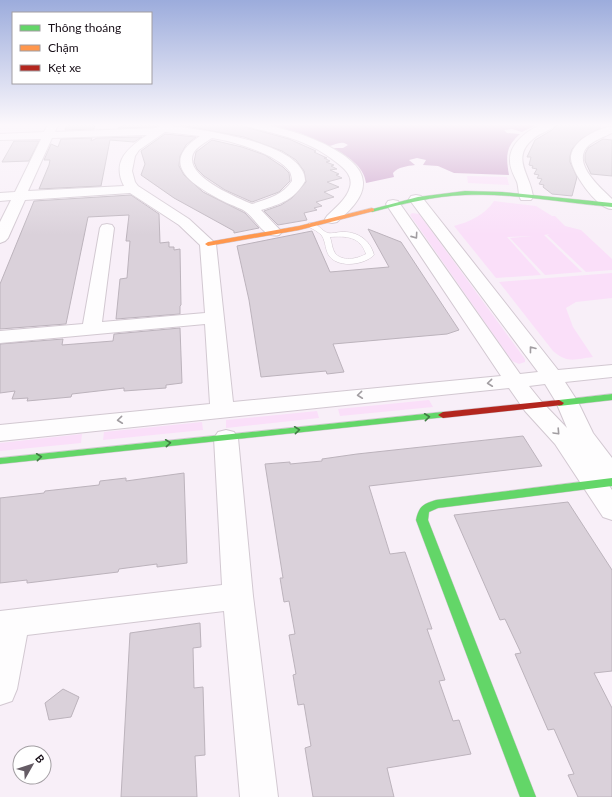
<svg xmlns="http://www.w3.org/2000/svg" width="612" height="797" font-family="Lato,sans-serif">
  <rect width="100%" height="100%" fill="#f8eff8"/>
  <g fill="#fadff9">
    <polygon points="467,176 507,177 509,185 468,183"/>
    <path d="M494 201 536 206 552 216H555L565 226 581 230 612 259V270L586 272 547 235 550 234 544 235 582 272 545 275 510 238 532 236 507 237 541 275 496 278 454 226C469 222 485 215 494 201Z"/>
    <polygon points="412,213 419,214 525,359 525,362 519,364 512,361 410,215"/>
    <path d="M612 273V298L576 302 566 308 573 327 593 357C575 359 568 364 553 351L499 282Z"/>
    <polygon points="429,400 433,407 340,416 338,409"/>
    <polygon points="317,411 319,418 226,428 226,420"/>
    <polygon points="202,422 203,430 103,440 104,432"/>
    <polygon points="82,434 81,443 0,451 0,443"/>
  </g>
  <path fill="#caa0c9" d="M266 124H538L522 132 512 129 504 130 507 133 520 134C505 147 506 157 509 175L454 173 438 166 423 165 426 160 417 158 409 160 415 165C407 166 398 167 393 173L394 177 366 183C364 166 347 156 333 148H343L348 145C341 140 336 145 329 146L300 133Z"/>
  <g fill="#dad1da" stroke="#bcb3bc">
    <polygon points="67,124 87,124 87,125 95,124 94,129 65,130"/>
    <polygon points="127,124 161,124 156,127 118,128"/>
    <polygon points="175,124 243,124 245,127 289,139 316,151 314,152 327,158 324,158 330,161 326,162 334,165 331,166 337,169 330,170 339,174 336,175 342,178 327,182 339,187 324,192 334,197 316,202 322,206 314,208 317,210 304,213 307,220 278,225 264,211 281,205 292,198 306,182 304,171 296,160 282,151 244,137"/>
    <polygon points="558,124 601,124 600,128 581,139 572,149 570,156 570,162 577,177 572,196 552,194 543,187 544,185 539,184 542,179 537,178 539,175 534,174 537,169 532,168 533,166 529,165 531,157 527,157 535,140 552,130"/>
    <polygon points="165,134 196,137 186,145 180,156 179,166 184,175 203,192 245,213 259,228 234,233 234,231 174,198 141,175 145,164 141,151"/>
    <polygon points="142,137 134,142 110,140 101,186 39,189 49,165 50,160 44,160 51,144 58,147 61,139 92,138 91,141 97,138"/>
    <polygon points="603,139 612,140 612,176 591,174 585,161 585,154 588,148"/>
    <polygon points="212,140 242,147 265,155 283,167 289,173 290,181 279,192 252,202 225,190 204,176 197,169 194,162 196,152"/>
    <polygon points="14,141 39,141 29,161 2,162"/>
    <polygon points="131,195 159,214 160,243 169,242 169,247 174,247 174,250 180,249 181,305 180,306 180,314 116,319 120,279 127,278 130,241 126,241 129,215 88,217 66,324 0,329 0,284 34,201"/>
    <polygon points="368,229 401,242 459,330 447,334 333,344 344,372 327,374 326,371 261,377 249,300 237,246 312,231 330,272 389,267"/>
    <polygon points="180,328 182,383 166,385 166,388 124,391 124,388 72,394 71,397 27,401 28,398 12,399 15,391 0,393 0,344 63,339 62,345 113,341 114,334"/>
    <polygon points="523,436 542,466 369,486 390,554 405,552 432,629 427,629 445,680 439,681 453,721 459,720 471,754 387,768 394,797 313,797 305,748 311,746 304,704 298,705 293,675 296,674 289,635 295,634 289,601 284,602 280,578 283,578 265,464 290,462 290,464 322,461 322,459 357,454"/>
    <polygon points="184,473 187,563 157,567 157,564 119,569 118,572 27,583 27,580 0,583 0,498 44,493 45,491 99,485 100,481 126,478 126,481"/>
    <polygon points="568,502 612,570 612,671 594,673 612,708 612,797 578,797 568,775 574,774 554,729 548,730 515,654 521,653 505,619 500,620 454,515"/>
    <polygon points="200,623 201,647 193,648 194,688 203,687 205,755 195,756 197,797 121,797 130,633"/>
    <polygon points="63,689 79,697 71,717 49,720 45,703"/>
  </g>
  <g fill="none" stroke-linecap="round" stroke-linejoin="round">
    <defs>
      <path id="lane" d="M309 223C318 222 321 231 328 233 332 234 337 232 341 232 356 231 370 239 374 255 364 265 340 268 330 257 325 251 326 242 322 236 319 232 313 229 309 227ZM330 237C346 236 360 236 366 254 357 259 342 262 335 253 332 249 332 242 330 237Z"/>
      <g id="street">
        <path d="M48 124H58L55 132 156 128 163 124H174L173 126C203 130 289 141 303 172 304 174 305 178 305 181 294 200 281 204 261 210L282 232 279 235C264 239 257 220 246 212 241 208 233 206 227 203 197 188 155 165 200 136L165 132 139 150 135 156 132 171 135 182 138 186 189 219 216 244 233 402 501 376 386 204 388 201 393 200 398 201 520 374 538 372 409 199 411 196 416 195 421 196 558 370 612 365V377L565 382 578 402 593 433 612 458V485L608 484 612 490V520L603 517 555 444 525 411 509 388 0 441V425L210 404 205 324 0 343V331L83 324 100 228 102 225 107 224 112 225 114 228 102 322 205 313 200 245 179 225 130 193 25 200 8 238 5 241 0 243V222L11 200 0 201V193L15 192 41 139 0 140V134L44 132ZM147 135C129 147 111 161 124 186L28 191 52 138ZM212 138C232 141 278 154 290 172 291 174 292 178 292 181 283 195 267 199 252 204 236 197 184 176 193 154 196 147 206 142 212 138ZM545 384 556 402 567 428 541 401 529 386Z"/>
        <path d="M244 124C270 120 363 149 363 182 364 198 348 212 337 222L332 223 327 222 325 219 327 216C335 208 347 199 350 187 353 176 345 169 336 162 309 140 278 134 245 126Z"/>
        <path d="M543 124H556C551 131 539 133 533 139 510 158 531 175 533 197L531 200H521C518 195 519 188 517 182 514 175 510 169 510 161 509 143 528 130 543 124Z"/>
        <path d="M612 126V133C604 137 594 140 587 147 572 164 601 188 612 199V209C598 210 569 170 571 156 574 139 598 129 612 126Z"/>
        <polygon points="226,430 234,432 238,438 253,596 278,797 240,797 224,611 27,635 17,689 12,701 0,705 0,611 222,585 214,438 218,432"/>
      </g>
      <g id="fast">
        <path d="M465 191 502 192 612 203V207C563 203 514 193 465 195 433 196 403 204 372 212L369 210 418 197Z"/>
        <polygon points="612,394 612,400 559,406 554,403 559,400"/>
        <polygon points="443,412 448,415 446,417 0,464 0,458"/>
        <path d="M612 478V486L438 508 429 512 428 520 536 797H520L416 520C419 506 423 504 436 500Z"/>
      </g>
      <polygon id="slow" points="372,208 374,209 374,211 299,230 208,246 205,244 208,242 299,226"/>
      <polygon id="jam" points="559,400 564,403 562,405 443,418 438,415 443,412"/>
    </defs>
    <use href="#lane" stroke="#d2c8d1" stroke-width="1"/>
    <use href="#street" stroke="#d2c8d1" stroke-width="2"/>
    <use href="#fast" stroke="#d2c8d1" stroke-width="1"/>
    <use href="#slow" stroke="#d2c8d1" stroke-width="1"/>
    <use href="#jam" stroke="#d2c8d1" stroke-width="1"/>
    <use href="#lane" fill="#fefdfe" fill-rule="evenodd"/>
    <use href="#street" fill="#fefdfe" fill-rule="evenodd"/>
    <use href="#fast" fill="#63d668" fill-rule="evenodd"/>
    <use href="#slow" fill="#ff974d" fill-rule="evenodd"/>
    <use href="#jam" fill="#b3261e" fill-rule="evenodd"/>
  </g>
  <defs><path id="oneway-chevron" d="M-2-3.5L2.5 0L-2 3.5" fill="none" stroke-width="1.6" stroke-linecap="round" stroke-linejoin="round"/></defs>
  <g stroke="#a19da1">
    <use href="#oneway-chevron" transform="translate(415 236) rotate(55)"/>
    <use href="#oneway-chevron" transform="translate(532 349) rotate(-128)"/>
    <use href="#oneway-chevron" transform="translate(490 383) rotate(174)"/>
    <use href="#oneway-chevron" transform="translate(360 395) rotate(174)"/>
    <use href="#oneway-chevron" transform="translate(120 420) rotate(174)"/>
    <use href="#oneway-chevron" transform="translate(557 432) rotate(47)"/>
  </g>
  <g stroke="#407c43">
    <use href="#oneway-chevron" transform="translate(427 417) rotate(-6)"/>
    <use href="#oneway-chevron" transform="translate(297 430) rotate(-6)"/>
    <use href="#oneway-chevron" transform="translate(168 443) rotate(-6)"/>
    <use href="#oneway-chevron" transform="translate(39 457) rotate(-6)"/>
  </g>
  <linearGradient id="sky" x2="0" y2="1"><stop stop-color="#9cacdc"/><stop offset="0.53" stop-color="#fcf8fc"/><stop offset="1" stop-color="#fcf8fc" stop-opacity="0"/></linearGradient>
  <rect width="612" height="235" fill="url(#sky)"/>
  <rect x="12" y="12" width="140" height="72" fill="#ffffff" stroke="#a29ea2"/>
  <rect x="20" y="25" width="20" height="6" fill="#63d668" stroke="#a29ea2"/>
  <text x="48" y="32" font-size="12" fill="#160d16">Thông thoáng</text>
  <rect x="20" y="45" width="20" height="6" fill="#ff974d" stroke="#a29ea2"/>
  <text x="48" y="52" font-size="12" fill="#160d16">Chậm</text>
  <rect x="20" y="65" width="20" height="6" fill="#b3261e" stroke="#a29ea2"/>
  <text x="48" y="72" font-size="12" fill="#160d16">Kẹt xe</text>
  <g transform="translate(32 765) rotate(51)"><circle r="19" fill="#ffffff" stroke="#a29ea2"/>
  <path d="M0-3L7 15L0 10L-7 15Z" fill="#655c65"/>
  <text y="-6" font-size="11" font-weight="bold" text-anchor="middle" fill="#160d16">B</text>
  </g>
</svg>
